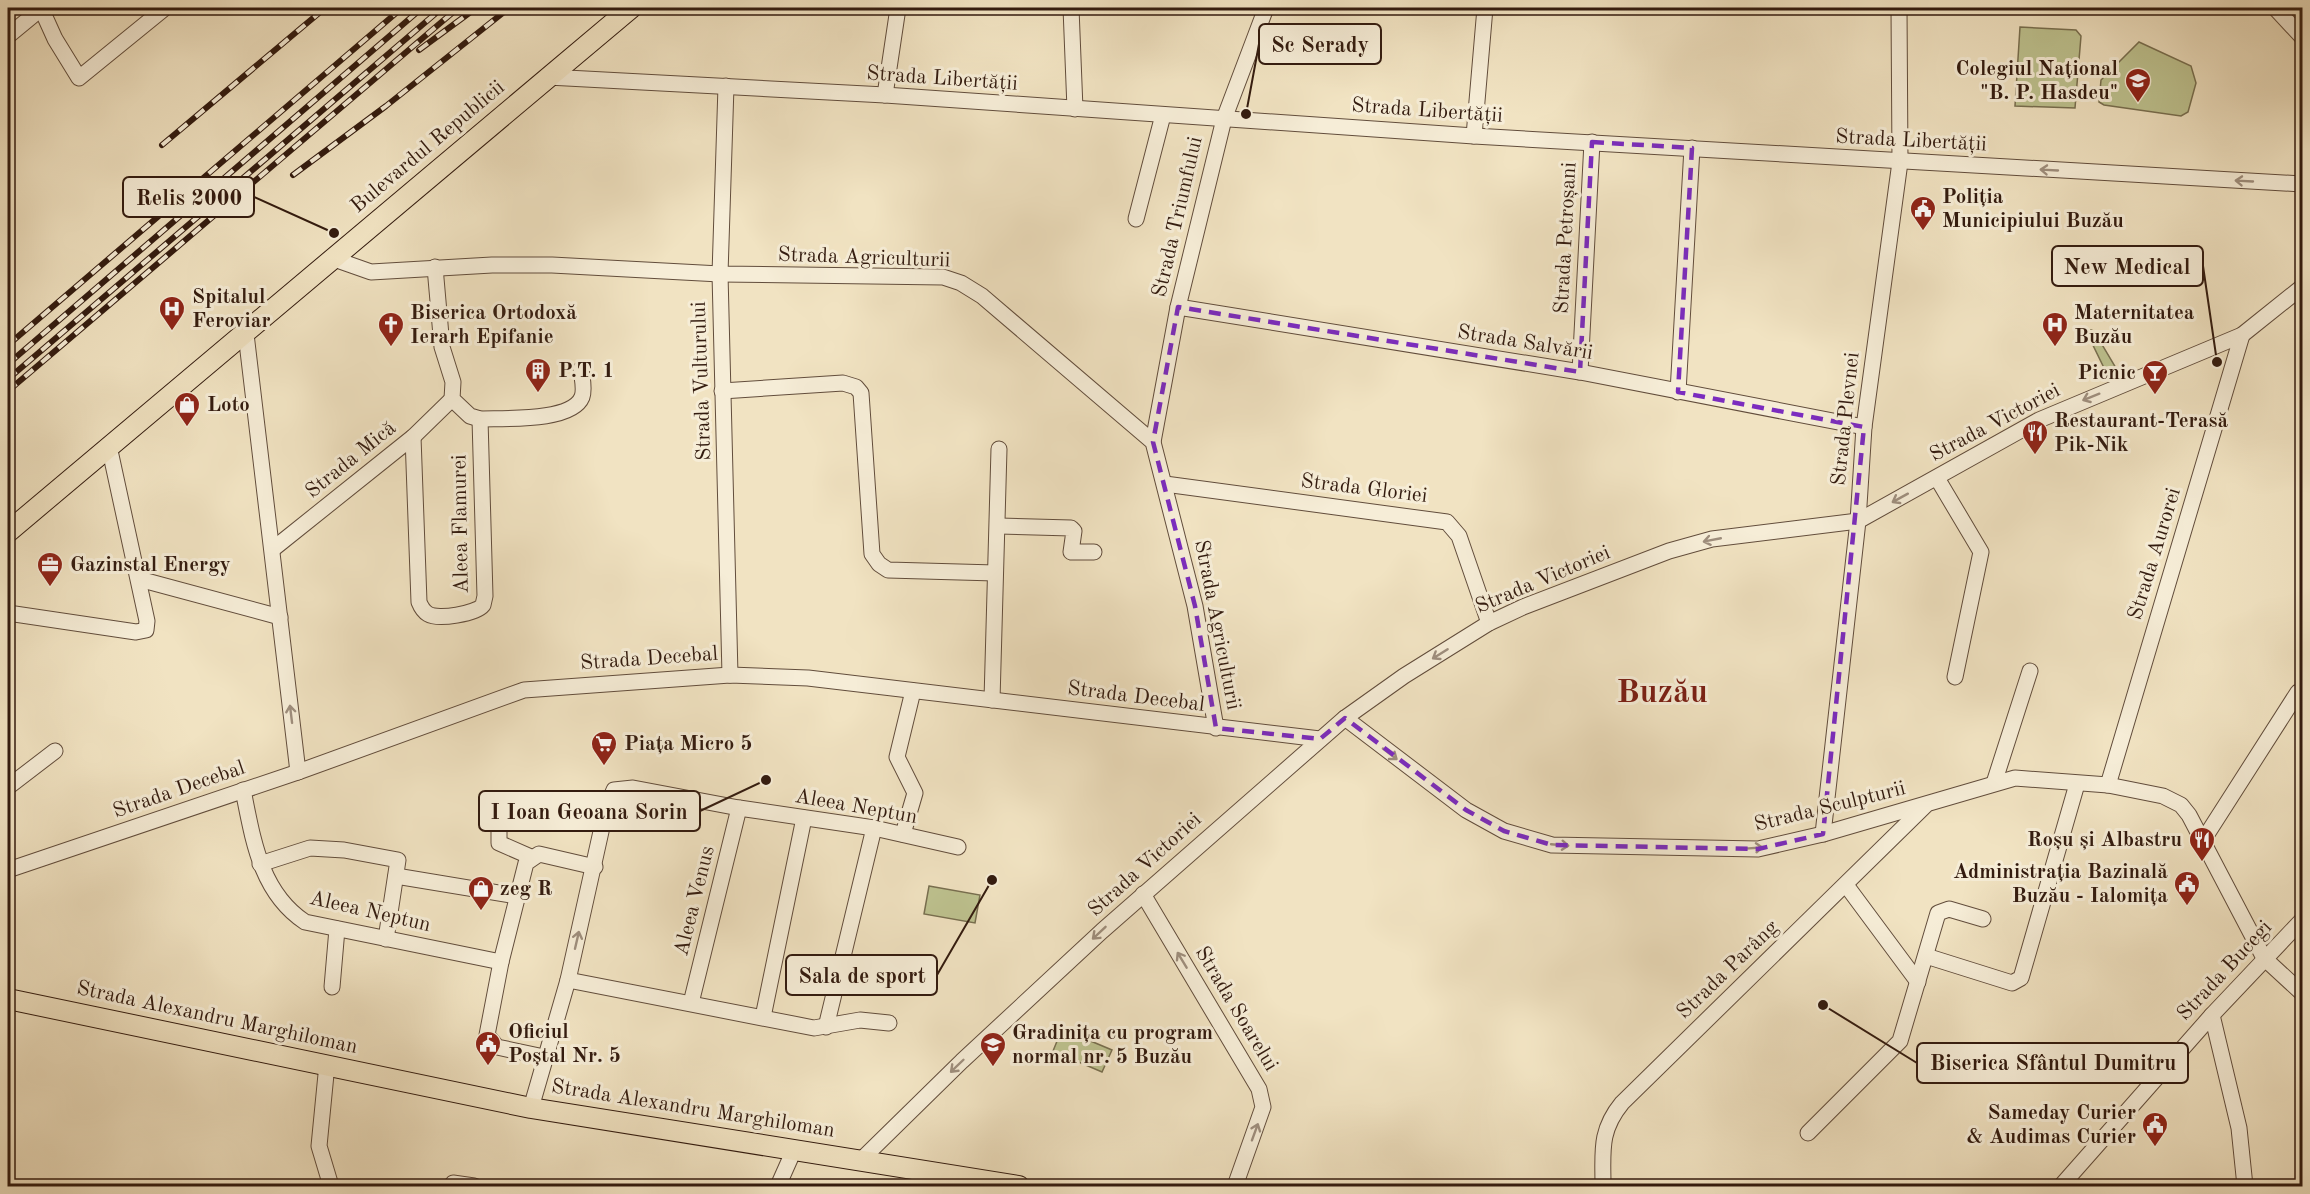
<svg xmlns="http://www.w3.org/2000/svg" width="2310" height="1194" font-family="'Old Standard TT',serif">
  <rect width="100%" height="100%" fill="#f1e3c2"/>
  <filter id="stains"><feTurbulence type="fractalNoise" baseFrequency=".00333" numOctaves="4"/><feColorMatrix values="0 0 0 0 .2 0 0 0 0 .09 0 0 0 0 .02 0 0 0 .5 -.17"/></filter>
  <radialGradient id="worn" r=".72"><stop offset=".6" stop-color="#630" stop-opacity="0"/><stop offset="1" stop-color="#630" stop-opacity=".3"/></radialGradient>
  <g fill="#bec390" stroke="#786f50" stroke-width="1.5">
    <polygon points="2020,27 2076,30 2081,36 2075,108 2015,106"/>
    <polygon points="2139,42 2191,66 2196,83 2188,112 2181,116 2104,105 2099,102 2101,80"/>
    <polygon points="2091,330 2094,331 2116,368 2114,374 2107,374 2088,335"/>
    <polygon points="929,886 980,895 975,923 924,914"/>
    <polygon points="1062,1029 1112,1050 1102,1072 1053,1051"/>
  </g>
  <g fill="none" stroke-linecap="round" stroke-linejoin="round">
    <defs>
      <g id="minor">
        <polyline points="41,8 55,39 79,78 165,8"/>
        <polyline points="1071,8 1075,109"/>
        <polyline points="2275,8 2302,37"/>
        <polyline points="8,36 42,8"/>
        <polyline points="548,77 885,95 1474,136 2302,184"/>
        <polyline points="726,86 720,274 730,675"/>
        <polyline points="885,95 898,8"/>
        <polyline points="1474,136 1485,8"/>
        <polyline points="1136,219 1163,115"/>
        <polyline points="334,259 371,272 492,265 552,265 720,274 943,277 961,283 982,296 1153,442 1195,606 1216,728"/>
        <path d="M435 267 442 347 453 382 452 399 470 416 480 419C504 418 572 422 582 397 585 389 582 378 581 369"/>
        <polyline points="1178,307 1580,372 1864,427"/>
        <polyline points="246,334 298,772"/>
        <polyline points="1580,372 1592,142"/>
        <polyline points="722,391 843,383 856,387 861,393 872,554 879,564 888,570 995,573"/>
        <polyline points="1678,392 1692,148"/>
        <path d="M413 437 419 602C421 607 423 611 428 614 438 620 476 614 483 605L485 596 480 419"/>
        <polyline points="1153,442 1178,307 1224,119 1266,8"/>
        <polyline points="1937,478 1981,552 1955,677"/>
        <polyline points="1165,484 1447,522 1459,536 1489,623"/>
        <polyline points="999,526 1071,528 1074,531 1071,552 1094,552"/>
        <polyline points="273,549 413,437 452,399"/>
        <polyline points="139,579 280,617"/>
        <polyline points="8,613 136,632 146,630 147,621 109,446"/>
        <polyline points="992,700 999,449"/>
        <polyline points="1345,718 1466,810 1504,831 1552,845 1758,849 1823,834 2015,778 2108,785 2163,796 2181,805 2189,815 2264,958 2302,993"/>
        <polyline points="1994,783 2030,671"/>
        <polyline points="2108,785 2242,335"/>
        <polyline points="8,787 55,751"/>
        <path d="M243 790C253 839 260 892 305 922L501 962"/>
        <polyline points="499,827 499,843 531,857"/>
        <polyline points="903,834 915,793 897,757 913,691"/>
        <polyline points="1823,834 1858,521 1864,427 1900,162 1899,8"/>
        <polyline points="2202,842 2298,692"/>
        <polyline points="260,864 310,848 344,850 398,860 386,939"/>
        <polyline points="8,870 298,772 524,690 730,675 808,678 1320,739"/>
        <polyline points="396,876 517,896"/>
        <polyline points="1846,885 1918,982"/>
        <polyline points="1143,894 1259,1089 1263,1107 1235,1186"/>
        <polyline points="1926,956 2012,983 2021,978 2077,784"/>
        <polyline points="568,980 814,1028 860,1020 889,1023"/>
        <polyline points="332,987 337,929"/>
        <polyline points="691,1003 739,808"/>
        <polyline points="2212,1015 2239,1128 2245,1186"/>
        <polyline points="763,1017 804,818"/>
        <polyline points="826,1027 874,828"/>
        <polyline points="544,1057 497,1047 487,1035 501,962 526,863 539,854 595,867"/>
        <polyline points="327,1064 319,1146 331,1186"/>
        <polyline points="531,1108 568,980 606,809 614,790 633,788 739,808 874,828 958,847"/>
        <polyline points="1808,1133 1900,1041 1938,913 1949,909 1983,919"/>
        <polyline points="861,1160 962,1061 1102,931 1345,718 1404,676 1489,623 1523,607 1669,551 1712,539 1858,521 2039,420 2242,335 2302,287"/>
        <polyline points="453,1183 474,1186"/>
        <polyline points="778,1186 794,1150"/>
        <path d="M1603 1186C1603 1152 1599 1131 1622 1103L1925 806"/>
        <polyline points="2061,1186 2212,1015 2302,920"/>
      </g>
      <g id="major">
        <polyline points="8,532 631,8"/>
        <polyline points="8,999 531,1108 1019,1186"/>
      </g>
    </defs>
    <use href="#minor" stroke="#624d3c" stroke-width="17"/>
    <use href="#major" stroke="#331b0f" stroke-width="22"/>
    <use href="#minor" stroke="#f6edd7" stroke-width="15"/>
    <use href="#major" stroke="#f1e3c2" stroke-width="20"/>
    <defs>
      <g id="rail">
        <polyline points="419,50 476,8"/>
        <polyline points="162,145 325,8"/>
        <polyline points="293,175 386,106 509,8"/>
        <polyline points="8,345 402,8"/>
        <polyline points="8,364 422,8"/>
        <polyline points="8,379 442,8"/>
        <polyline points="8,391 458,8"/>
      </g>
    </defs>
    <use href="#rail" stroke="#331b0f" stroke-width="6"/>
    <use href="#rail" stroke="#f6edd7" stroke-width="4" stroke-dasharray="11" stroke-linecap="butt"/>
  </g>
  <defs><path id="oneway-shaft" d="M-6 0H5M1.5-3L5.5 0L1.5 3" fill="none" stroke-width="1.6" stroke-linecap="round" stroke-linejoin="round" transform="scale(1.5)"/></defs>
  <g stroke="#9e8e7d">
    <use href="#oneway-shaft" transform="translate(2049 170) rotate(-177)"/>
    <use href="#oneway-shaft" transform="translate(2244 181) rotate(-177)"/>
    <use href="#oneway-shaft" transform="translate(2091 397) rotate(158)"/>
    <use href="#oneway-shaft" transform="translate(1900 498) rotate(151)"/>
    <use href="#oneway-shaft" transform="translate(1712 540) rotate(169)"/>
    <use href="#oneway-shaft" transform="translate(1440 654) rotate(148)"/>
    <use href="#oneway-shaft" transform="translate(291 714) rotate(-97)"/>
    <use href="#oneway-shaft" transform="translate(1390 754) rotate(38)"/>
    <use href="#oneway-shaft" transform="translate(1560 845) rotate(5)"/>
    <use href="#oneway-shaft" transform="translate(1754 848) rotate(-4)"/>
    <use href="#oneway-shaft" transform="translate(1099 933) rotate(137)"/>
    <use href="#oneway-shaft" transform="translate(577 940) rotate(-77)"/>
    <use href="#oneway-shaft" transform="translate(1182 960) rotate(-121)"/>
    <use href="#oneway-shaft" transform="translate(957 1066) rotate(136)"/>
    <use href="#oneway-shaft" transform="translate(1255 1132) rotate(-70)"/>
  </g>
  <path fill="none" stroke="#7b2cbf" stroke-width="4.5" stroke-dasharray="12 8" stroke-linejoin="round" d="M1592 142 1692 148 1678 392 1864 427 1823 834 1758 849 1552 845 1504 831 1466 810 1345 718 1320 739 1216 728 1195 606 1153 442 1178 307 1580 372Z"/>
  <defs>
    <symbol id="university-pin" viewBox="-11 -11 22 30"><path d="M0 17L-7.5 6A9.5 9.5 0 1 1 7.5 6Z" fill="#8f2418" stroke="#f6edd7"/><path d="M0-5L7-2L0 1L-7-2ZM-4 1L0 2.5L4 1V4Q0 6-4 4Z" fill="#fff"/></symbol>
    <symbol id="civic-pin" viewBox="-11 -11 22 30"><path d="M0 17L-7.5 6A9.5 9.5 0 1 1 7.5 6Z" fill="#8f2418" stroke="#f6edd7"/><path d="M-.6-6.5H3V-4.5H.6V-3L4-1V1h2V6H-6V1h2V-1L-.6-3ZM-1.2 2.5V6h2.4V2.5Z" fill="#fff"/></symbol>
    <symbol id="hospital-pin" viewBox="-11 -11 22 30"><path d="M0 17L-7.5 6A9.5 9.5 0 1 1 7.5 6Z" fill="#8f2418" stroke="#f6edd7"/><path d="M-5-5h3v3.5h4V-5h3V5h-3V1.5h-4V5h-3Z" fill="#fff"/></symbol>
    <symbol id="church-pin" viewBox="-11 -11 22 30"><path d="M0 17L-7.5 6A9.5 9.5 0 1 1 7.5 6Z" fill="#8f2418" stroke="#f6edd7"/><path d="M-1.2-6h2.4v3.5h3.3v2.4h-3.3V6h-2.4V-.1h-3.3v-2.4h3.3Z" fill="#fff"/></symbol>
    <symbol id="building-pin" viewBox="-11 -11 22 30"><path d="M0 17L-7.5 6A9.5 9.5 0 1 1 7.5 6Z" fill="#8f2418" stroke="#f6edd7"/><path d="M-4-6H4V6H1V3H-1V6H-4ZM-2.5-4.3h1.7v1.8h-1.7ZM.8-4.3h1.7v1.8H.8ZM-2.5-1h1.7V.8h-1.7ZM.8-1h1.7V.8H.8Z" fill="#fff"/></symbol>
    <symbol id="bar-pin" viewBox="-11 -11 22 30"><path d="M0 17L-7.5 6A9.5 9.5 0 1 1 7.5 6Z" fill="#8f2418" stroke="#f6edd7"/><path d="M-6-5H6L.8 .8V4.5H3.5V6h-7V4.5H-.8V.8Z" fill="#fff"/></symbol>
    <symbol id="shop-pin" viewBox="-11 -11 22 30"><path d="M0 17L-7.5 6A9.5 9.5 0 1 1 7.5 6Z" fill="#8f2418" stroke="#f6edd7"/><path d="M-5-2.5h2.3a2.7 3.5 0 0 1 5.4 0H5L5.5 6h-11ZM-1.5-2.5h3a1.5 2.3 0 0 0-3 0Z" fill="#fff"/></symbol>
    <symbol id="restaurant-pin" viewBox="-11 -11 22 30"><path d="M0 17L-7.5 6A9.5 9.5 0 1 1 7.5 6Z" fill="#8f2418" stroke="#f6edd7"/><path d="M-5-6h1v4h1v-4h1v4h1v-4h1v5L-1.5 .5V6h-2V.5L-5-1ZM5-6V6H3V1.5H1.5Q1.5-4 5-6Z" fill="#fff"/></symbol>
    <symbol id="office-pin" viewBox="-11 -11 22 30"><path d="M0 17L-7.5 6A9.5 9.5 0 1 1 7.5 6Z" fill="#8f2418" stroke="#f6edd7"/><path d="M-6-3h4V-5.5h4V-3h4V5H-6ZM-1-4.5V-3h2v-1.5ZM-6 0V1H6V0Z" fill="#fff"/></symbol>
    <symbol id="supermarket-pin" viewBox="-11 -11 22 30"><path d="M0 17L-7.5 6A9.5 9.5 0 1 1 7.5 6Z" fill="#8f2418" stroke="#f6edd7"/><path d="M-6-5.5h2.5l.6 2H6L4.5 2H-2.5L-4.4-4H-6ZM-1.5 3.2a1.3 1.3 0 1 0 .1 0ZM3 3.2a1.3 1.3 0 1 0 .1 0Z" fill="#fff"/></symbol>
    <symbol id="school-pin" viewBox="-11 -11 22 30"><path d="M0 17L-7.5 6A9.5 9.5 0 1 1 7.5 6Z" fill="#8f2418" stroke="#f6edd7"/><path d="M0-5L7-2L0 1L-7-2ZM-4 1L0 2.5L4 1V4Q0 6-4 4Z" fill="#fff"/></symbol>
  </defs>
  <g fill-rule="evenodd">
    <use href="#university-pin" x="2123" y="66" width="30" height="40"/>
    <use href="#civic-pin" x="1908" y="194" width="30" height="40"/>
    <use href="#hospital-pin" x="157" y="294" width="30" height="40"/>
    <use href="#church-pin" x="376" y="310" width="30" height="40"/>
    <use href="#hospital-pin" x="2040" y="310" width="30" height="40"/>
    <use href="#building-pin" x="523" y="356" width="30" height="40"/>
    <use href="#bar-pin" x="2140" y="358" width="30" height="40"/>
    <use href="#shop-pin" x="172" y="390" width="30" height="40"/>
    <use href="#restaurant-pin" x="2020" y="418" width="30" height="40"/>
    <use href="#office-pin" x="35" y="550" width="30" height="40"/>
    <use href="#supermarket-pin" x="589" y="729" width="30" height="40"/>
    <use href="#restaurant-pin" x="2187" y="825" width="30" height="40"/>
    <use href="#civic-pin" x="2172" y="869" width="30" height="40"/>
    <use href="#shop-pin" x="466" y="874" width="30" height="40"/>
    <use href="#civic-pin" x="473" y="1029" width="30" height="40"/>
    <use href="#school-pin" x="978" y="1030" width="30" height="40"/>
    <use href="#civic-pin" x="2140" y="1110" width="30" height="40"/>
  </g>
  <g text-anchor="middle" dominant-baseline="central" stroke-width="6" stroke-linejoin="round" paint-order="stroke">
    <g font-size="21" font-weight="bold" fill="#331b0f" stroke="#f6edd7" text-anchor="start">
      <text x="2118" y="69" text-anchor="end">Colegiul Național<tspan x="2118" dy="24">"B. P. Hasdeu"</tspan></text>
      <text x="1942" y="197">Poliția<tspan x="1942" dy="24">Municipiului Buzău</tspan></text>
      <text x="192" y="297">Spitalul<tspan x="192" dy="24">Feroviar</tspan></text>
      <text x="410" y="313">Biserica Ortodoxă<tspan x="410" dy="24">Ierarh Epifanie</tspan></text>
      <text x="2074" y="313">Maternitatea<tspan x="2074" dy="24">Buzău</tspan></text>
      <text x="558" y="371">P.T. 1</text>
      <text x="2136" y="373" text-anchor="end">Picnic</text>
      <text x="207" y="405">Loto</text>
      <text x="2054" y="421">Restaurant-Terasă<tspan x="2054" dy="24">Pik-Nik</tspan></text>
      <text x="70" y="565">Gazinstal Energy</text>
      <text x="624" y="744">Piața Micro 5</text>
      <text x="2182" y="840" text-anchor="end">Roșu și Albastru</text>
      <text x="2168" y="872" text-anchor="end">Administrația Bazinală<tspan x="2168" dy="24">Buzău - Ialomița</tspan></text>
      <text x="500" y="889">zeg R</text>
      <text x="508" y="1032">Oficiul<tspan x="508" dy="24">Poștal Nr. 5</tspan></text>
      <text x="1012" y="1033">Gradinița cu program<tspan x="1012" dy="24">normal nr. 5 Buzău</tspan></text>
      <text x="2136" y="1113" text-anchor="end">Sameday Curier<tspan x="2136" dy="24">&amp; Audimas Curier</tspan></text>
    </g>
    <g font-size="21" fill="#331b0f" stroke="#f6edd7">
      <text transform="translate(942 79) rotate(4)">Strada Libertății</text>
      <text transform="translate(1427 111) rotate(4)">Strada Libertății</text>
      <text transform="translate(1911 141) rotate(3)">Strada Libertății</text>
      <text transform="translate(428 147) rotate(-40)">Bulevardul Republicii</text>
      <text transform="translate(1178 217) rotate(-77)">Strada Triumfului</text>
      <text transform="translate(1566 238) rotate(-87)">Strada Petroșani</text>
      <text transform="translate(864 258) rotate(2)">Strada Agriculturii</text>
      <text transform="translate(1525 343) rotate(9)">Strada Salvării</text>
      <text transform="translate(702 381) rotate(-92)">Strada Vulturului</text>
      <text transform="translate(1846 419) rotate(-84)">Strada Plevnei</text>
      <text transform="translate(1995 423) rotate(-28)">Strada Victoriei</text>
      <text transform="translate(351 460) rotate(-39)">Strada Mică</text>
      <text transform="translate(1364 489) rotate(7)">Strada Gloriei</text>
      <text transform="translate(461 524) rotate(-91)">Aleea Flamurei</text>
      <text transform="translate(2155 554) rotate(-73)">Strada Aurorei</text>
      <text transform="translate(1543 580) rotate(-23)">Strada Victoriei</text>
      <text transform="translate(1217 625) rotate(79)">Strada Agriculturii</text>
      <text transform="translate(649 659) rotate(-4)">Strada Decebal</text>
      <text transform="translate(1136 697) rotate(7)">Strada Decebal</text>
      <text transform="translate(179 790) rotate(-19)">Strada Decebal</text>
      <text transform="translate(856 807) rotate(10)">Aleea Neptun</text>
      <text transform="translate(1830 807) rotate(-14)">Strada Sculpturii</text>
      <text transform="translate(1145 865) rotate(-42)">Strada Victoriei</text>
      <text transform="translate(695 901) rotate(-76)">Aleea Venus</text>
      <text transform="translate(370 912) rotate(13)">Aleea Neptun</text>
      <text transform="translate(1728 970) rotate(-44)">Strada Parâng</text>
      <text transform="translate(2225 971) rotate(-47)">Strada Bucegi</text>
      <text transform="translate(1236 1009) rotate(59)">Strada Soarelui</text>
      <text transform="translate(217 1018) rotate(12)">Strada Alexandru Marghiloman</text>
      <text transform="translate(693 1109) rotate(9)">Strada Alexandru Marghiloman</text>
    </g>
    <g font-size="33" font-weight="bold" fill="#7a1f14" stroke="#f6edd7">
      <text x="1662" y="693">Buzău</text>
    </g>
  </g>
  <path fill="none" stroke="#331b0f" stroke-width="2" d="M1246 114L1259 44M334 233L254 197M2217 362L2203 266M766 780L700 811M992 880L937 975M1823 1005L1917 1063"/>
  <g fill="#331b0f" stroke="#f6edd7" stroke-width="2">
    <circle cx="1246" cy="114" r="6"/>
    <circle cx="334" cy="233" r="6"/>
    <circle cx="2217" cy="362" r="6"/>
    <circle cx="766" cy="780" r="6"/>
    <circle cx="992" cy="880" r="6"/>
    <circle cx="1823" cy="1005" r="6"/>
  </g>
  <g fill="#f6edd7" stroke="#331b0f" stroke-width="2">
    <rect x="1259" y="24" width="122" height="40" rx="6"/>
    <rect x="123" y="177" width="131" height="40" rx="6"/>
    <rect x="2052" y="246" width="151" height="40" rx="6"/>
    <rect x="479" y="791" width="221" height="40" rx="6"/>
    <rect x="786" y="955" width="151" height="40" rx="6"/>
    <rect x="1917" y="1043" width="271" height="40" rx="6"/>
  </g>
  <g font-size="22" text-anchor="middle" font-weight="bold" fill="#331b0f">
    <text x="1320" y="52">Sc Serady</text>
    <text x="189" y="205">Relis 2000</text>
    <text x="2127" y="274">New Medical</text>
    <text x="589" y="819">I Ioan Geoana Sorin</text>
    <text x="862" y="983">Sala de sport</text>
    <text x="2053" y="1070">Biserica Sfântul Dumitru</text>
  </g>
  <rect width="2310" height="1194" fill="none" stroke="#f1e3c2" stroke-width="30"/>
  <rect x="9" y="9" width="2292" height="1176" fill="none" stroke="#331b0f" stroke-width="3"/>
  <rect x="15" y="15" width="2280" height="1164" fill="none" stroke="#331b0f" stroke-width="1.5"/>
  <rect width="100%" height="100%" filter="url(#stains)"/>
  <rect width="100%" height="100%" fill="url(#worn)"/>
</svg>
